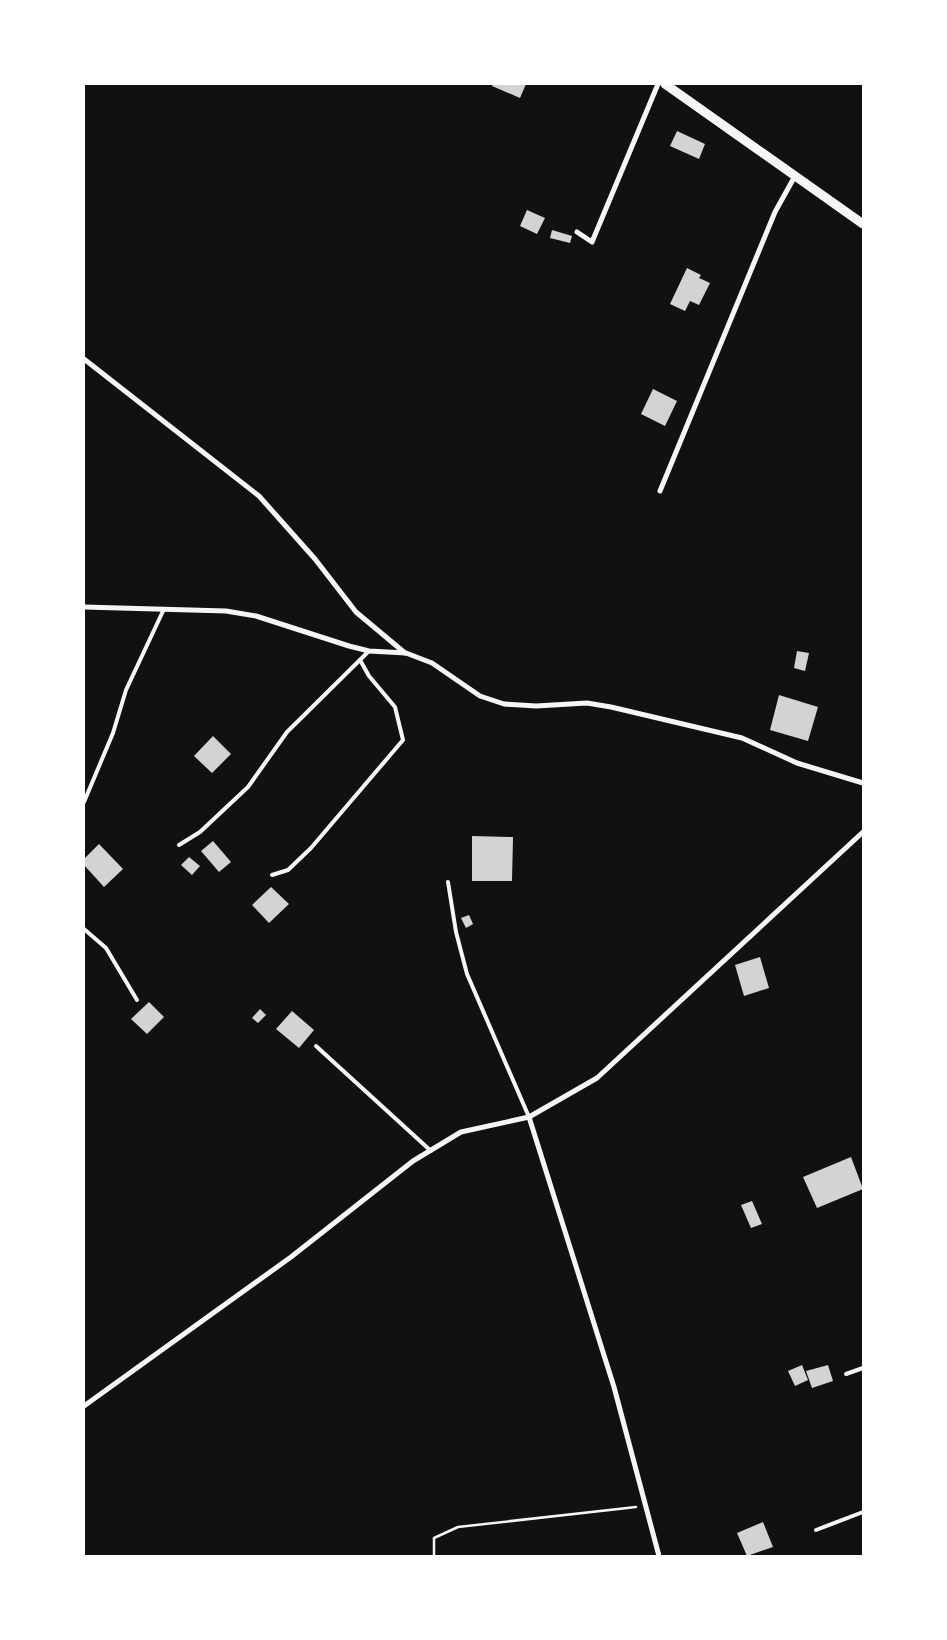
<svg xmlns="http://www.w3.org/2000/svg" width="947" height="1640" font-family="'PT Sans',sans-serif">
  <rect width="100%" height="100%" fill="#111"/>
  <g fill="#d3d3d3">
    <polygon points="493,84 526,84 520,98 492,86"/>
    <polygon points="677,131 705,144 699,159 670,146"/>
    <polygon points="527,210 545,218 537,234 520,226"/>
    <polygon points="552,230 572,236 570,243 550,238"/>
    <polygon points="687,268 701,275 699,278 710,283 699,305 690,301 685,311 670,304"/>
    <polygon points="653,389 677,401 665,426 641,414"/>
    <polygon points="797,651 809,653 805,671 794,668"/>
    <polygon points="779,695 818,707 808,741 770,730"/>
    <polygon points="213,736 231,754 212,773 194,756"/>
    <polygon points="472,836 513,837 512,881 472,881"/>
    <polygon points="213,841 231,862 219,872 201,851"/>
    <polygon points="99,844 123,869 104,887 84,865 84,859"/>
    <polygon points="189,857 200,866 192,875 181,865"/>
    <polygon points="271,887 289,904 269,923 252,905"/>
    <polygon points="469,915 473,924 466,928 461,918"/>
    <polygon points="760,957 769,988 744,996 735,965"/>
    <polygon points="149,1002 164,1017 147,1034 131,1019"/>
    <polygon points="260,1009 266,1015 258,1023 252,1018"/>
    <polygon points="292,1011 314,1030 299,1048 276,1029"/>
    <polygon points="851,1157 863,1189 817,1208 803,1177"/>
    <polygon points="752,1201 762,1224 751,1228 741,1205"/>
    <polygon points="802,1365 808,1380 795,1386 788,1371"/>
    <polygon points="828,1365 833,1381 812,1388 806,1371"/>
    <polygon points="763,1522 773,1547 747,1556 737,1533"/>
  </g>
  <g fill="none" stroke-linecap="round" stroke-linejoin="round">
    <polyline stroke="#f5f5f5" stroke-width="2.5" points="434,1556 434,1538 458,1527 636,1507"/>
    <g stroke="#f5f5f5" stroke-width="4">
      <polyline points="84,802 113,733 126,690 164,609"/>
      <polyline points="179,845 200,832 248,787 287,732 369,651"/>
      <polyline points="272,875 288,870 311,848 403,740 395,707 369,676 360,660"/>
      <polyline points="448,882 456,932 467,974 529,1117"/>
      <polyline points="84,929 106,948 137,1000"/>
      <polyline points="316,1046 431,1151"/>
      <polyline points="846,1374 863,1368"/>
      <polyline points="816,1530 863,1512"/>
    </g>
    <g stroke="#f5f5f5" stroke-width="5">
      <polyline points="577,232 592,242 658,84"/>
      <polyline points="84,359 259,496 315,559 356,612 405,653"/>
      <polyline points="660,491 775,212 795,176"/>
      <polyline points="84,607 226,611 256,616 349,646 369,651 406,653 432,663 480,696 504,704 536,706 587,703 611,707 742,738 797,763 863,783"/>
      <polyline points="529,1117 614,1387 659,1556"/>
      <polyline points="84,1406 291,1257 413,1161 461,1132 529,1117 597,1078 863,832"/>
    </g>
    <polyline stroke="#f5f5f5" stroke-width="9" points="665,84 863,224"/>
  </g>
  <rect width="947" height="1640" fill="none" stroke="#ffffff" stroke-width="170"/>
</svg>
